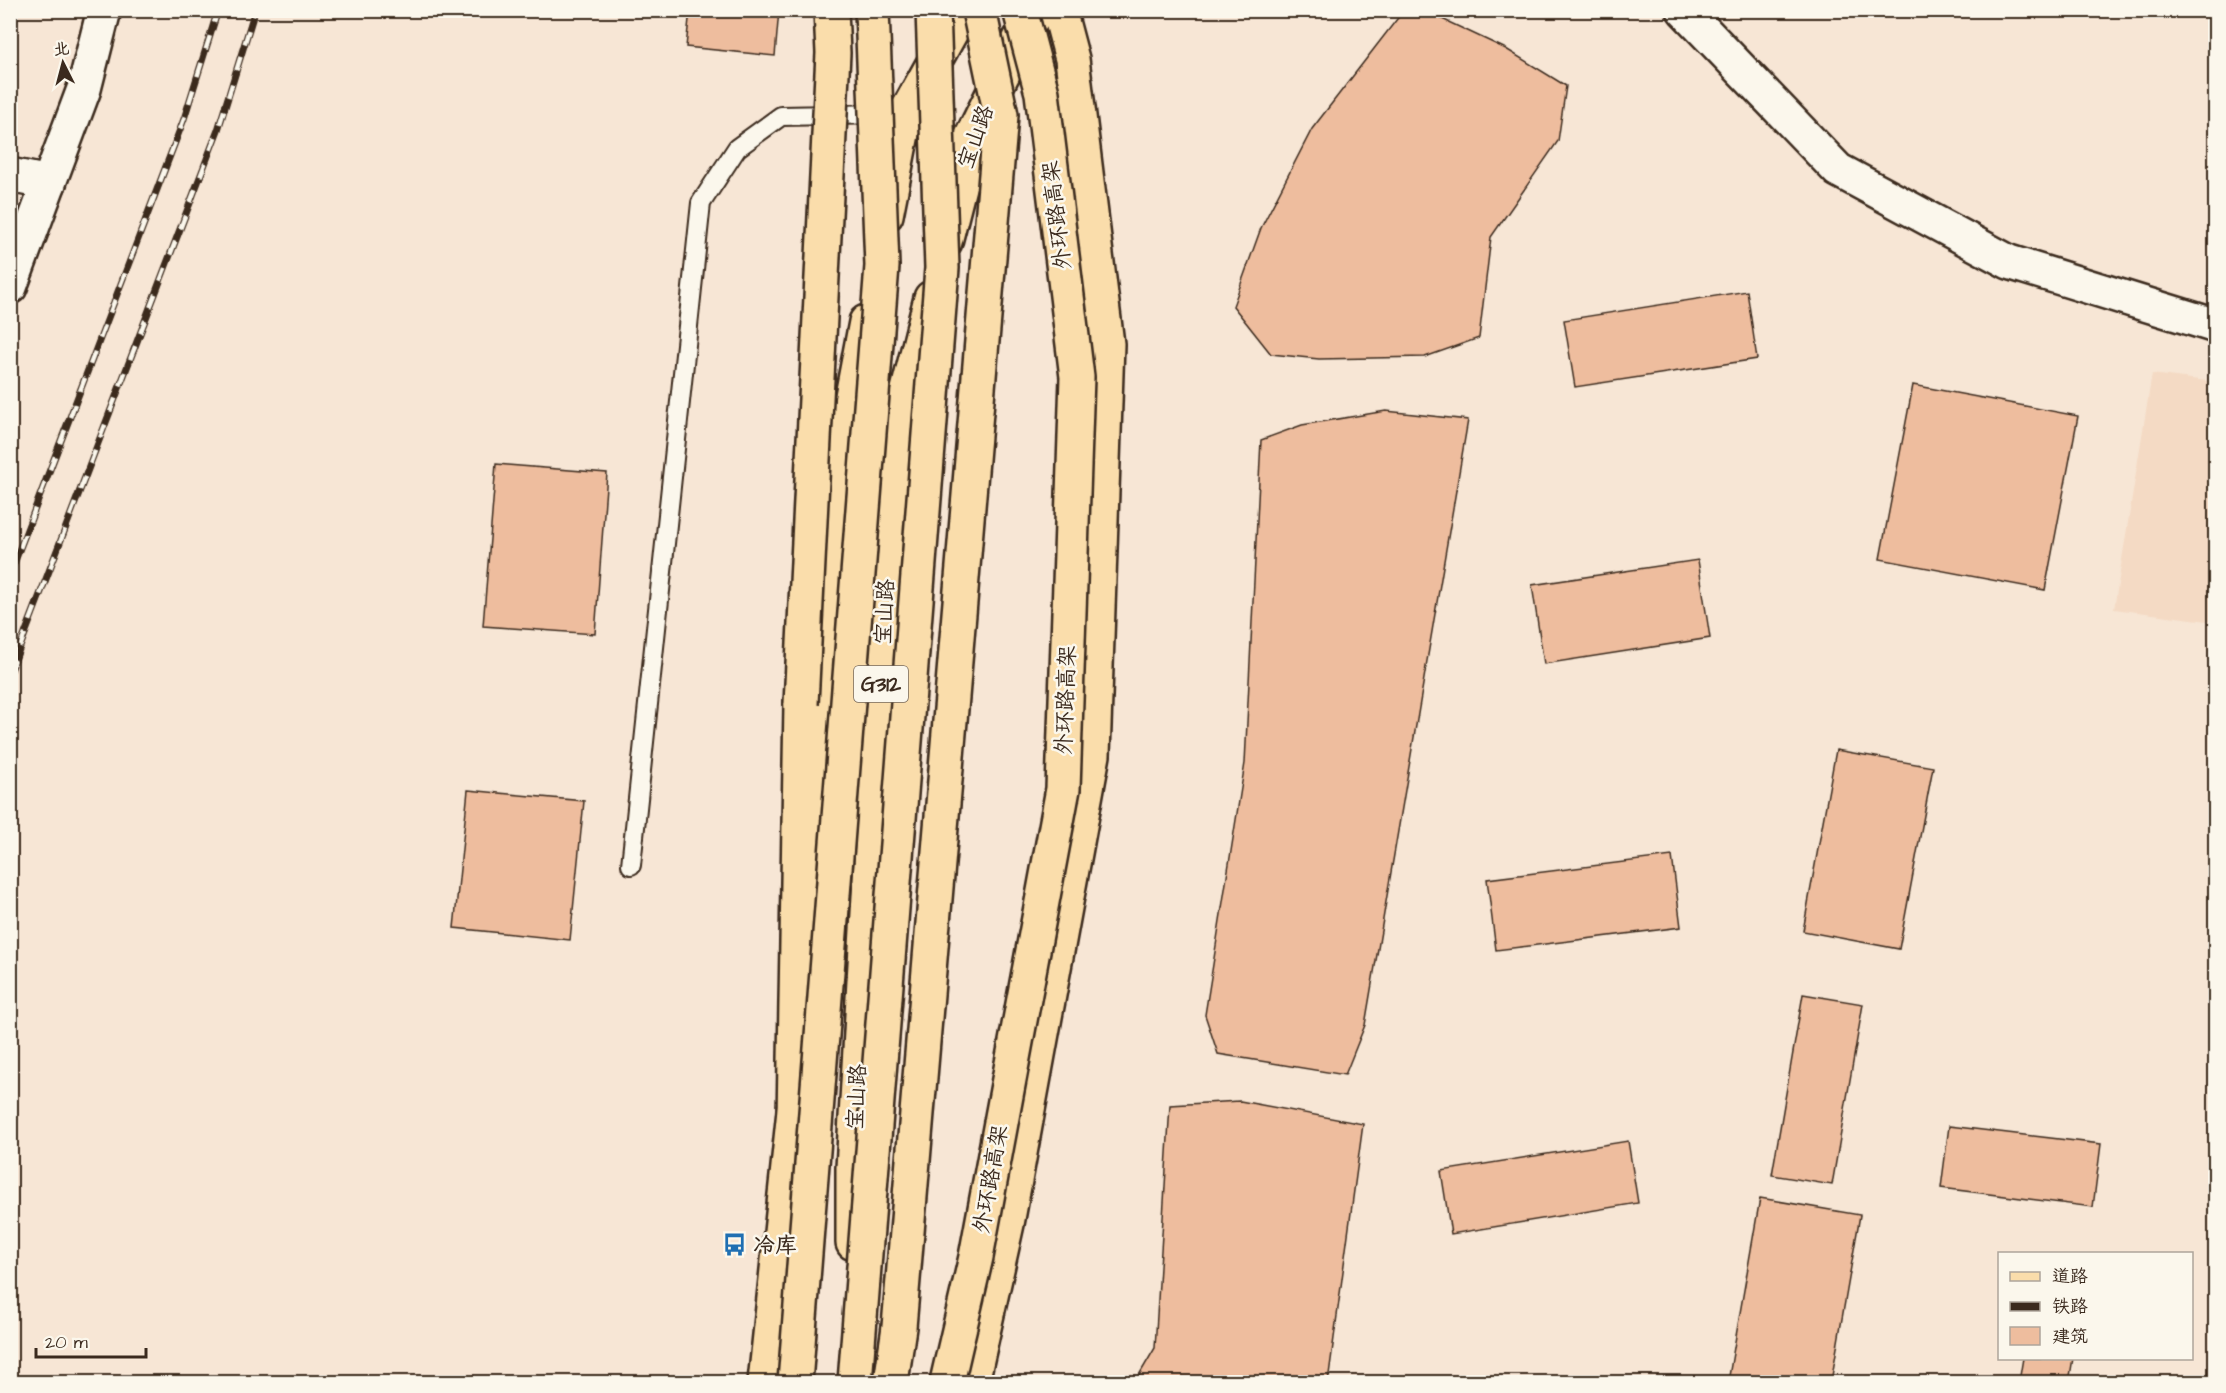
<svg xmlns="http://www.w3.org/2000/svg" width="2226" height="1393" font-family="'Architects Daughter','LXGW WenKai TC',sans-serif">
  <rect width="100%" height="100%" fill="#f7e6d5"/>
  <filter id="ink" filterUnits="userSpaceOnUse"><feTurbulence type="fractalNoise" baseFrequency=".0167" numOctaves="2"/><feDisplacementMap in="SourceGraphic" scale="12" xChannelSelector="R" yChannelSelector="G"/><feConvolveMatrix kernelMatrix="1 2 1 2 8 2 1 2 1" color-interpolation-filters="sRGB"/></filter>
  <g filter="url(#ink)">
    <polygon fill="#f4dac4" points="2152,374 2215,382 2215,622 2114,609"/>
    <g fill="#eebd9e" stroke="#3b2a1e" stroke-width="1.5">
      <polygon points="690,10 779,10 775,56 686,47"/>
      <polygon points="1404,10 1423,10 1506,49 1566,86 1558,141 1491,237 1479,338 1425,357 1319,359 1271,354 1233,306 1261,228 1312,129"/>
      <polygon points="1747,291 1757,359 1575,387 1564,320"/>
      <polygon points="1913,385 2078,416 2045,590 1880,559"/>
      <polygon points="1386,411 1468,420 1365,1025 1345,1075 1218,1054 1205,1015 1245,763 1261,440 1302,425"/>
      <polygon points="496,464 607,473 595,634 483,626"/>
      <polygon points="1698,560 1710,638 1544,664 1532,585"/>
      <polygon points="1836,750 1933,767 1899,949 1803,931"/>
      <polygon points="468,790 584,801 570,940 454,928"/>
      <polygon points="1672,856 1681,927 1496,950 1487,879"/>
      <polygon points="1803,994 1863,1004 1832,1185 1772,1175"/>
      <polygon points="1240,1101 1363,1124 1328,1382 1135,1382 1155,1348 1170,1105"/>
      <polygon points="1949,1126 2101,1144 2093,1207 1941,1188"/>
      <polygon points="1628,1141 1638,1203 1451,1234 1441,1171"/>
      <polygon points="1760,1198 1860,1215 1831,1382 1728,1382"/>
      <polygon points="2023,1358 2073,1358 2069,1382 2019,1382"/>
    </g>
    <g fill="none" stroke-linecap="round" stroke-linejoin="round">
      <defs>
        <polyline id="service" points="631,865 701,203 737,148 781,116 884,114"/>
        <g id="minor">
          <polyline points="10,175 49,183"/>
          <polyline points="10,287 84,89 104,10"/>
        </g>
        <polyline id="tertiary" points="1684,10 1838,170 2009,262 2216,326"/>
        <g id="primary">
          <polyline points="886,215 906,113 963,10"/>
          <polyline points="945,242 972,136 1020,39 1038,10"/>
          <polyline points="812,870 843,444 866,322"/>
          <polyline points="853,1243 853,1168 896,438 931,298"/>
          <polyline points="765,1382 796,1092"/>
        </g>
        <g id="trunk">
          <polyline points="794,1120 801,704"/>
          <polyline points="891,1382 899,1327"/>
          <polyline points="972,1382 1007,1224 1093,755 1107,344 1072,59 1059,10"/>
        </g>
      </defs>
      <use href="#service" stroke="#3b2a1e" stroke-width="22"/>
      <use href="#minor" stroke="#3b2a1e" stroke-width="38"/>
      <use href="#tertiary" stroke="#3b2a1e" stroke-width="38"/>
      <use href="#primary" stroke="#3b2a1e" stroke-width="38"/>
      <use href="#trunk" stroke="#3b2a1e" stroke-width="38"/>
      <use href="#service" stroke="#fbf7ec" stroke-width="18"/>
      <use href="#minor" stroke="#fbf7ec" stroke-width="33"/>
      <use href="#tertiary" stroke="#fbf7ec" stroke-width="33"/>
      <use href="#primary" stroke="#faddab" stroke-width="33"/>
      <use href="#trunk" stroke="#faddab" stroke-width="33"/>
      <defs>
        <g id="rail">
          <polyline points="10,574 184,119 218,10"/>
          <polyline points="10,673 218,130 255,10"/>
        </g>
      </defs>
      <use href="#rail" stroke="#3b2a1e" stroke-width="7"/>
      <use href="#rail" stroke="#fbf7ec" stroke-width="4.5" stroke-dasharray="14" stroke-linecap="butt"/>
      <defs>
        <g id="trunk-bridge">
          <polyline points="801,704 833,53 831,10"/>
          <polyline points="899,1327 1001,115 979,10"/>
          <polyline points="795,1382 882,266 872,10"/>
          <polyline points="855,1382 942,268 933,10"/>
          <polyline points="947,1382 976,1257 1063,789 1077,377 1042,93 1020,10"/>
        </g>
      </defs>
      <use href="#trunk-bridge" stroke="#3b2a1e" stroke-width="38" stroke-linecap="butt"/>
      <use href="#trunk-bridge" stroke="#faddab" stroke-width="33"/>
    </g>
  </g>
  <defs>
    <symbol id="bus-bare" viewBox="-9 -9 18 18"><path d="M-5-6H5V4H4V6H2V4H-2V6H-4V4H-5ZM-3.5-4V0h7V-4ZM-3.5 1.2v1.5H-2V1.2ZM2 1.2v1.5H3.5V1.2Z" fill="#1f6fb2" stroke="#fbf7ec" stroke-width="2.5" paint-order="stroke"/></symbol>
  </defs>
  <g fill-rule="evenodd">
    <use href="#bus-bare" x="718" y="1228" width="33" height="33"/>
  </g>
  <g text-anchor="middle" dominant-baseline="central" stroke-width="5" stroke-linejoin="round" paint-order="stroke">
    <rect fill="#fbf7ec" stroke="#75685c" stroke-width="1.5" x="854" y="666" width="54" height="36" rx="4.5"/>
    <g font-size="21" font-weight="bold" fill="#3b2a1e">
      <text x="881" y="684">G312</text>
    </g>
    <g font-size="22" fill="#3b2a1e" stroke="#fbf7ec">
      <text transform="translate(976 137) rotate(-70)">宝山路</text>
      <text transform="translate(1057 215) rotate(-97)">外环路高架</text>
      <text transform="translate(885 612) rotate(-87)">宝山路</text>
      <text transform="translate(1066 700) rotate(-88)">外环路高架</text>
      <text transform="translate(857 1097) rotate(-87)">宝山路</text>
      <text transform="translate(991 1179) rotate(-80)">外环路高架</text>
    </g>
    <g font-size="22" font-weight="bold" fill="#3b2a1e" stroke="#fbf7ec" text-anchor="start">
      <text x="753" y="1245">冷库</text>
    </g>
  </g>
  <rect width="2226" height="1393" fill="none" stroke="#fbf7ec" stroke-width="36"/>
  <rect x="18" y="18" width="2190" height="1357" fill="none" stroke="#3b2a1e" stroke-width="2" filter="url(#ink)"/>
  <rect x="1998" y="1252" width="195" height="108" fill="#fbf7ec" stroke="#aea59a" stroke-width="1.5"/>
  <rect x="2010" y="1272" width="30" height="9" fill="#faddab" stroke="#aea59a" stroke-width="1.5"/>
  <text x="2052" y="1282" font-size="18" fill="#3b2a1e">道路</text>
  <rect x="2010" y="1302" width="30" height="9" fill="#3b2a1e" stroke="#aea59a" stroke-width="1.5"/>
  <text x="2052" y="1312" font-size="18" fill="#3b2a1e">铁路</text>
  <rect x="2010" y="1327" width="30" height="18" fill="#eebd9e" stroke="#aea59a" stroke-width="1.5"/>
  <text x="2052" y="1342" font-size="18" fill="#3b2a1e">建筑</text>
  <g transform="translate(63 63) rotate(354)" stroke="#fbf7ec" stroke-width="4.5" paint-order="stroke">
  <path d="M0-4.5L10 22L0 15L-10 22Z" fill="#3b2a1e"/>
  <text y="-9" font-size="16" font-weight="bold" text-anchor="middle" fill="#3b2a1e">北</text>
  </g>
  <path d="M36 1348v9h110v-9" fill="none" stroke="#3b2a1e" stroke-width="3"/>
  <text x="45" y="1348" font-size="18" fill="#3b2a1e" stroke="#fbf7ec" stroke-width="4.5" paint-order="stroke">20 m</text>
</svg>
